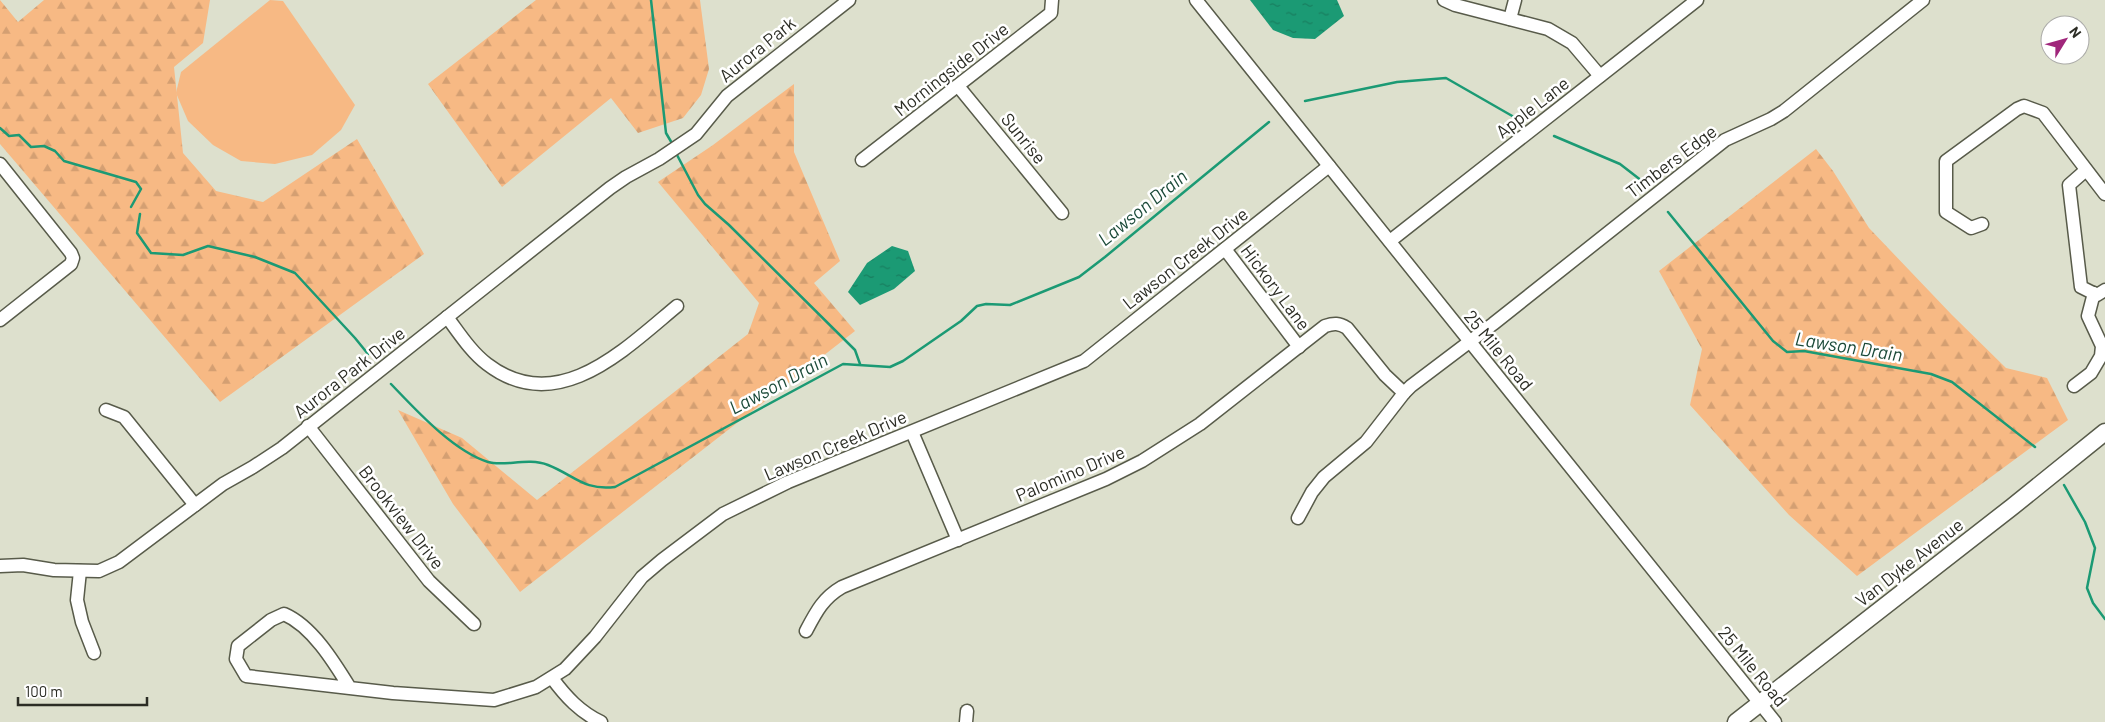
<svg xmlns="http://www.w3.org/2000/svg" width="2105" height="722" font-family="Barlow,sans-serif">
  <defs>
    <pattern id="forest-firs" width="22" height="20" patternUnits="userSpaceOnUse" patternTransform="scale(1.25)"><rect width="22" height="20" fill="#f7b984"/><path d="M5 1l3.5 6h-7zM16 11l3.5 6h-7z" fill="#d49f72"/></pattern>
    <pattern id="water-ripples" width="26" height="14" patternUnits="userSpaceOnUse" patternTransform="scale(1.25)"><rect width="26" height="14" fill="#1b9a74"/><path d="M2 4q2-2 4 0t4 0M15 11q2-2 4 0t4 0" fill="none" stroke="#187e5f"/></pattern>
  </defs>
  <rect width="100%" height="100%" fill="#dde0cd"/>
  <g fill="url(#forest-firs)">
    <polygon points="0,0 18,22 44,0 210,0 203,43 174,67 183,153 216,191 263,202 357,139 424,254 220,402 0,144"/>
    <polygon points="536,0 700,0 709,69 701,95 683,118 638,133 611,98 502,187 428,84"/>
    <polygon points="794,84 794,152 840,261 814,283 855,331 520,592 453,504 398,410 462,438 537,500 748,334 759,303 658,182 713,145"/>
    <polygon points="1816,149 1833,171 1869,228 1952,315 2006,368 2047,378 2068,420 1857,576 1789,515 1690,405 1702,349 1659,271"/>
  </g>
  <polygon fill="#f7b984" points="270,0 283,1 355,105 341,130 312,155 275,164 241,161 213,145 188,121 176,93 181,72"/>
  <g fill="url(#water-ripples)">
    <polygon points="1250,0 1337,0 1344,16 1315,39 1293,38 1273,30"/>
    <polygon points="892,246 908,251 915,271 894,289 860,305 848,292 867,263"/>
  </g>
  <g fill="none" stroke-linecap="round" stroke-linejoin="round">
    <g stroke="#1b9a74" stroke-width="2.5">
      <polyline points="651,0 666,133 673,145"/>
      <polyline points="1305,101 1397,82 1446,78 1514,117"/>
      <polyline points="0,128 9,136 19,135 31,147 44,146 55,151 64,161 136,182 141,189 131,207"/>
      <polyline points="1554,136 1620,164 1642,181"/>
      <polyline points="676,153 698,195 705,204 729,225 855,350 860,364"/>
      <polyline points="1668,212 1773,341 1787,352 1804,351 1931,374 1952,382 2035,447"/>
      <polyline points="140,214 137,233 151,253 183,255 208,246 255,257 295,273 355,338 368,354"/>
      <path d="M391 384C416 410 453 451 488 462 504 467 528 457 548 465 574 475 584 491 615 487L843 364 890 367 903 361 961 321 977 306 986 304 1010 305 1079 277 1105 257 1269 122"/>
      <polyline points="2064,485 2085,522 2095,548 2087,588 2093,603 2105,619"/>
    </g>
    <defs>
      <g id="minor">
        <polyline points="1196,0 1775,722"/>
        <polyline points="1444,0 1455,5 1548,29 1572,43 1600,76"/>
        <polyline points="1510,19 1515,0"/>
        <polyline points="958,86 1062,213"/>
        <polyline points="862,160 1051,13 1052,0"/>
        <polyline points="0,164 71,253 73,258 71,264 0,320"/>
        <polyline points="2086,170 2069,185 2081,287 2097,295 2105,290"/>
        <polyline points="1982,224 1971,228 1946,212 1946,161 2017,109 2024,106 2043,113 2105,194"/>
        <polyline points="1390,241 1697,0"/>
        <polyline points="1225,249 1299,347"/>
        <path d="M447 317C459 333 471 352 487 364 557 418 624 350 677 306"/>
        <polyline points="2074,386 2091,373 2101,356 2102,346 2088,316 2094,293"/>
        <polyline points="106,410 124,417 195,505"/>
        <polyline points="308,426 429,581 474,624"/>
        <polyline points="912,432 958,540"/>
        <polyline points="1298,518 1312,492 1324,477 1366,442 1404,393 1411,386 1493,324 1725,140 1771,119 1784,111 1923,0"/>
        <polyline points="0,566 23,565 54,570 99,571 119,562 223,484 253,467 282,448 610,188 626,177 659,159 696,134 727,96 849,0"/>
        <polyline points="80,571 77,600 82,622 94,653"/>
        <path d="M806 631C816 612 823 598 842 587L1106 479 1142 461 1200 424 1325 326C1334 323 1339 323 1347 328L1385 375 1404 393"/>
        <path d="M552 678C566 697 580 712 601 722"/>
        <path d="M350 688C334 662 312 626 284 614L271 620 238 646 236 659 246 676 393 693 494 700 536 687 565 669 595 637 642 577 662 560 723 514 788 482 1084 361 1329 166"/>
        <polyline points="966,722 967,711"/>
      </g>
      <polyline id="major" points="1736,722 2012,507 2105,432"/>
    </defs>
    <use href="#minor" stroke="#585b4a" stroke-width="15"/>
    <use href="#major" stroke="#585b4a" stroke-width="19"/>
    <use href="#minor" stroke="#fff" stroke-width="12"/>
    <use href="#major" stroke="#fff" stroke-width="16"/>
  </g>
  <g text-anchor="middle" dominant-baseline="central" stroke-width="5" stroke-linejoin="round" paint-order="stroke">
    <g font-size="18" fill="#2c2d25" stroke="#fff">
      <text transform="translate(757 49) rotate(-39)">Aurora Park</text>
      <text transform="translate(951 69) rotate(-38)">Morningside Drive</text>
      <text transform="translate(1532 107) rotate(-38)">Apple Lane</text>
      <text transform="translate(1024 138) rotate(51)">Sunrise</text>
      <text transform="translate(1671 161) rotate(-37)">Timbers Edge</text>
      <text transform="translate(1185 258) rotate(-38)">Lawson Creek Drive</text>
      <text transform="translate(1276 287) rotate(53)">Hickory Lane</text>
      <text transform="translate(1499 350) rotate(51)">25 Mile Road</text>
      <text transform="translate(349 372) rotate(-38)">Aurora Park Drive</text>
      <text transform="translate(835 445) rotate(-23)">Lawson Creek Drive</text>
      <text transform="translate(1070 473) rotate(-23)">Palomino Drive</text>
      <text transform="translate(402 517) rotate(52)">Brookview Drive</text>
      <text transform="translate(1909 562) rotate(-38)">Van Dyke Avenue</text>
      <text transform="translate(1753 666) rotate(51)">25 Mile Road</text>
    </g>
    <g font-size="19" font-style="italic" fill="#1b4a39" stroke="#fff">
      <text transform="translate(1142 207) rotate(-39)">Lawson Drain</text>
      <text transform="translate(1849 346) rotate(9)">Lawson Drain</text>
      <text transform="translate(778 383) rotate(-28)">Lawson Drain</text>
    </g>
  </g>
  <g transform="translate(2065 40) rotate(53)"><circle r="24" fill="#ffffff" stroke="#ababa8"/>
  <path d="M0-4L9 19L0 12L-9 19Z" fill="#a0267b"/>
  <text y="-8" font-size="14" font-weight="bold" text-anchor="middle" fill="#2c2d25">N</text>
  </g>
  <path d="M18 697v8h129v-8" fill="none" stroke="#2c2d25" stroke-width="2.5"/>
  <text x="25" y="697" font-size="15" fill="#2c2d25" stroke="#ffffff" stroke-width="4" paint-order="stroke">100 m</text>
</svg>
